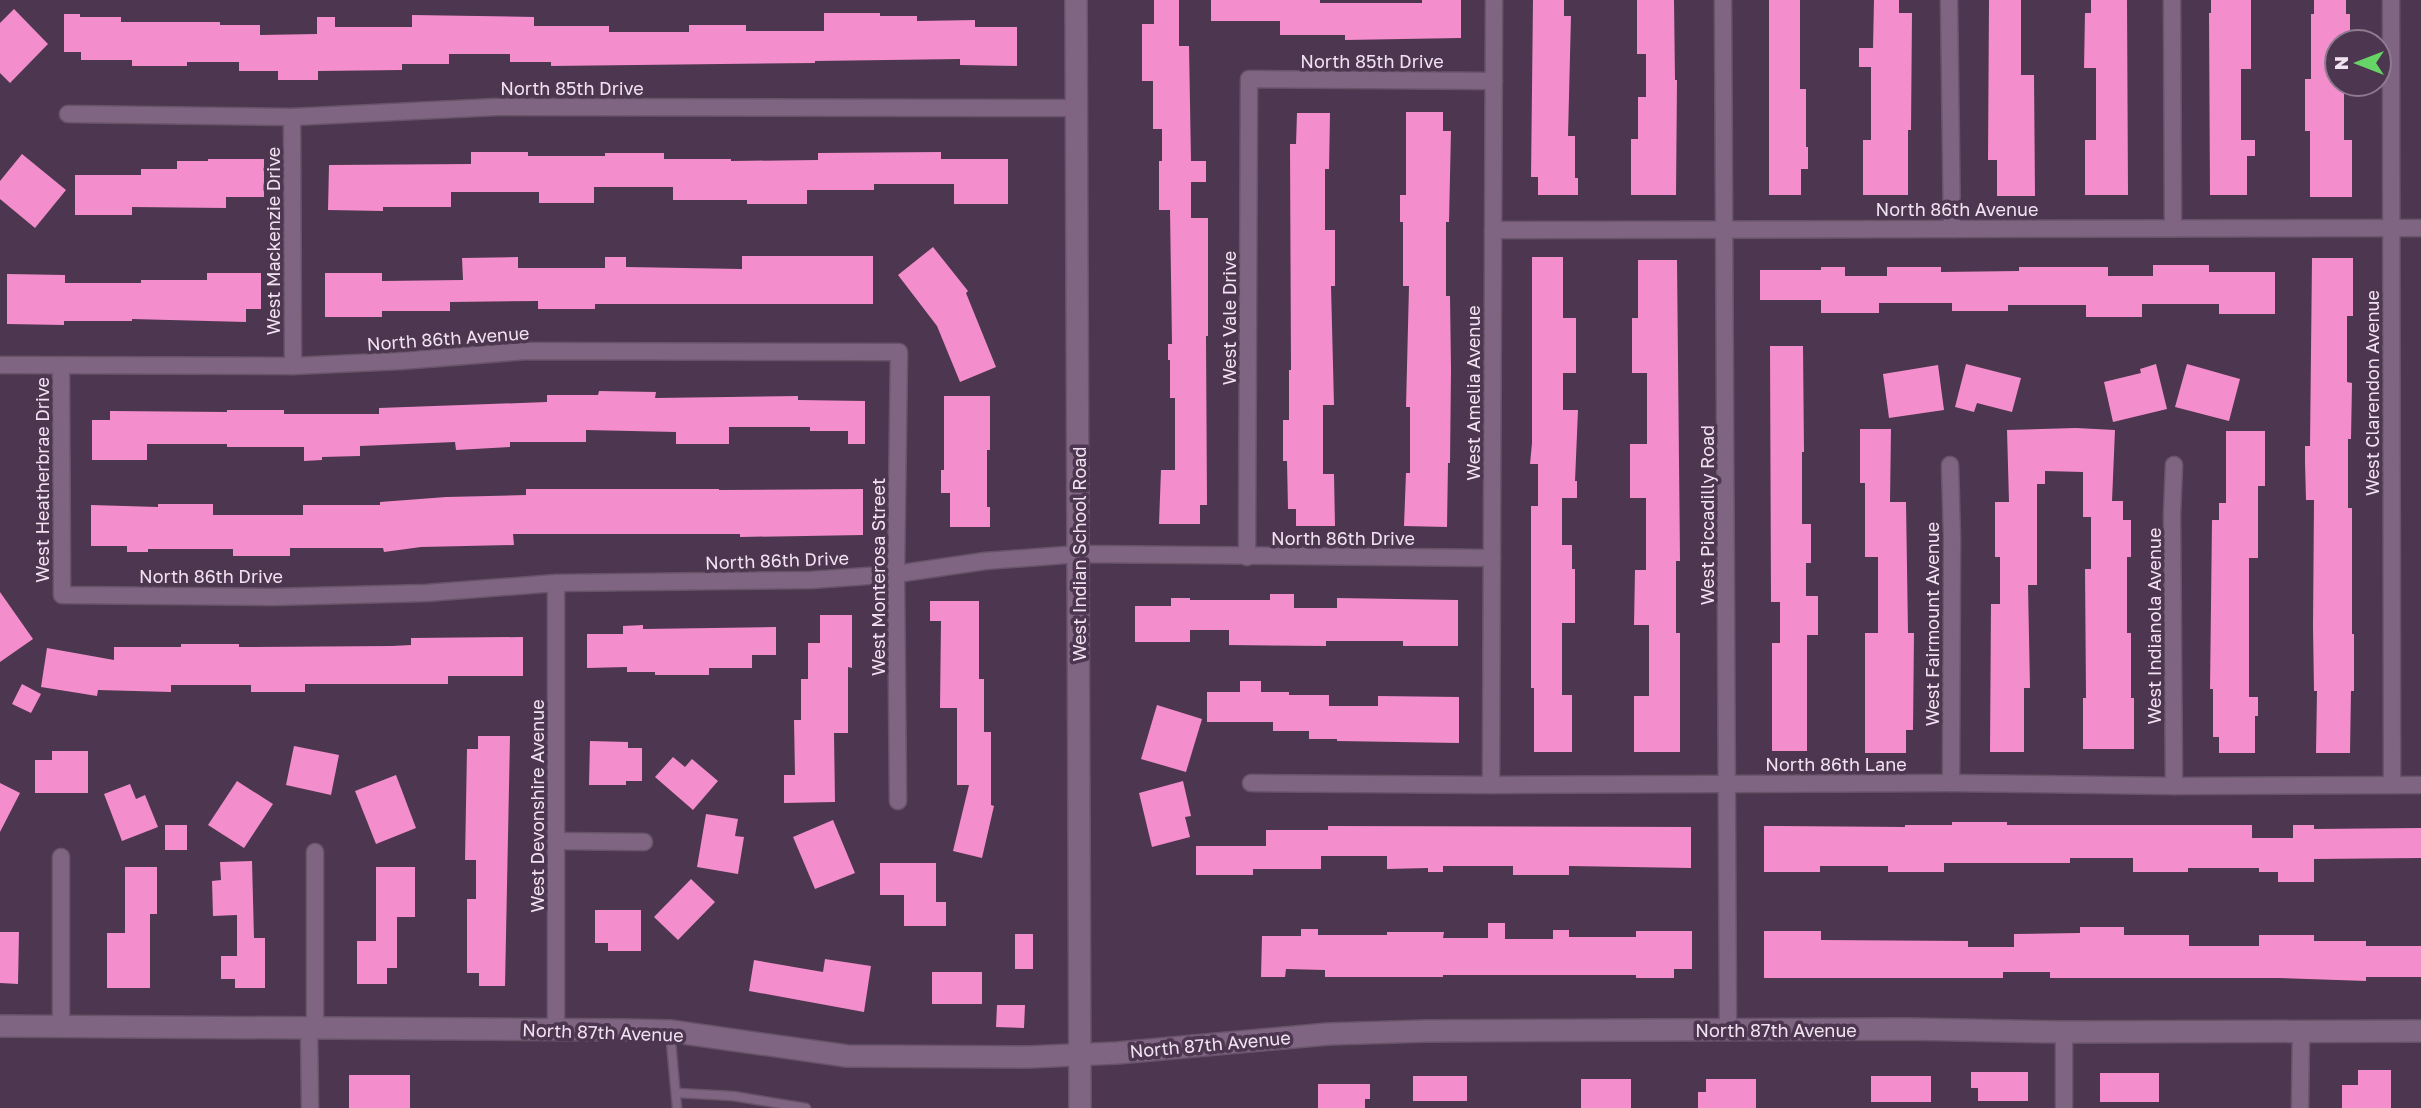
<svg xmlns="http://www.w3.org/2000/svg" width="2421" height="1108" font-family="'Golos Text',sans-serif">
  <rect width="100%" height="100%" fill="#4d364f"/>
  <g fill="#f48dcc">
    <polygon points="1154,0 1179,0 1179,46 1189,46 1191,161 1206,161 1206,182 1191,182 1191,218 1208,218 1208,336 1206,336 1207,505 1200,505 1200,524 1159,524 1161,470 1175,470 1175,398 1170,398 1170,360 1168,360 1168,344 1172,344 1170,210 1159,210 1159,161 1162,161 1162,129 1153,129 1153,81 1142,81 1142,24 1154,24"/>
    <polygon points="1211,0 1320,0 1320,3 1422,3 1422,0 1461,0 1461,38 1345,40 1345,35 1280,35 1280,21 1211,21"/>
    <polygon points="1533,0 1564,0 1564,16 1571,16 1568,136 1575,136 1575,178 1578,178 1578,195 1538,195 1538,177 1531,177"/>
    <polygon points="1637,0 1674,0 1675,80 1677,80 1676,195 1631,195 1631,139 1638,139 1638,97 1646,97 1646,54 1637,54"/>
    <polygon points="1769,0 1800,0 1800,89 1806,89 1806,147 1808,147 1808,169 1801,169 1801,195 1769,195"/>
    <polygon points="1874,0 1899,0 1899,13 1912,13 1911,130 1908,130 1908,195 1863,195 1863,140 1871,140 1871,67 1859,67 1859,48 1873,48"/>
    <polygon points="1989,0 2021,0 2021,75 2034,75 2035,196 1997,196 1997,160 1988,160"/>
    <polygon points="2091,0 2127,0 2128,195 2085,195 2085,140 2096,140 2096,68 2084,68 2085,13 2091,13"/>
    <polygon points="2211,0 2251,0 2251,69 2241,69 2241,140 2255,140 2255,156 2247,156 2247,195 2210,195 2209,13 2211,13"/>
    <polygon points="2314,0 2346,0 2346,14 2350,14 2350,42 2337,42 2337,84 2344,84 2344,140 2352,140 2352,197 2310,197 2310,131 2305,131 2305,79 2311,79 2311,14 2314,14"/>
    <polygon points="14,9 48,44 10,83 0,73 0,23"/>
    <polygon points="824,13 880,13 880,16 917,16 917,21 975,20 975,27 1017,27 1017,66 960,65 960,59 815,61 815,63 551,66 551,62 510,62 510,54 449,54 449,64 402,64 402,70 318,71 318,80 278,80 278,71 239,71 239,62 187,62 187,66 132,66 132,60 81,60 81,52 64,52 64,14 80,14 80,17 121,17 121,22 220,22 220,25 260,25 260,35 317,34 317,17 335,17 335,27 412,27 412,15 534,17 534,26 609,26 609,32 689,32 689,25 746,25 746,31 824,31"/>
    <polygon points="1406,112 1443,112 1443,131 1451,131 1449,222 1446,222 1446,296 1450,296 1451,370 1450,463 1448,463 1447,527 1404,526 1406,473 1410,473 1410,407 1406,407 1409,286 1403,286 1403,222 1400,222 1400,195 1406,195"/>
    <polygon points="1297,113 1330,113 1329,169 1325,169 1325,230 1335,230 1335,286 1331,286 1334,405 1323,405 1323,474 1334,474 1335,526 1296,526 1296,509 1288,509 1287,461 1283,461 1283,420 1289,420 1289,370 1291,370 1290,144 1296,144"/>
    <polygon points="471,152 528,152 528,156 605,156 605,153 664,153 664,159 731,159 731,161 818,160 818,153 941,152 941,159 1008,159 1008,204 954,204 954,184 874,184 874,190 807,190 807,204 747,204 747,200 673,200 673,187 594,187 594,203 539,203 539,192 451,192 451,207 383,207 383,211 328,210 329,165 471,164"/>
    <polygon points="22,154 66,190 35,228 0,199 0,181"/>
    <polygon points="208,159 264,159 264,197 226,197 226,208 132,207 132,215 75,215 75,175 141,175 141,169 177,169 177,161 208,161"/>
    <polygon points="933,247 968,291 966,293 996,367 960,382 937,326 898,275"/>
    <polygon points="742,256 873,256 873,304 595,304 595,309 538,309 538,301 450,302 450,311 382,311 382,317 325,317 325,273 382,273 382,281 463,280 462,258 518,257 518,268 605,268 605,257 626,257 626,267 742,269"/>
    <polygon points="1532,257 1563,257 1563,318 1576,318 1576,373 1563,373 1563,410 1578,410 1575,481 1577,481 1577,498 1562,498 1562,545 1572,545 1572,569 1575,569 1575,623 1562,623 1562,695 1572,695 1572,752 1534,752 1534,688 1531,688 1531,506 1538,506 1538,464 1530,464 1532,443"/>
    <polygon points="2312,258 2353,258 2353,316 2347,316 2347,382 2352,383 2351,439 2348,439 2348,508 2352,508 2352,634 2354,634 2354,691 2351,691 2350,753 2316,753 2317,691 2314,691 2313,627 2314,500 2306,500 2305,462 2305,446 2310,446"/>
    <polygon points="1638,260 1677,260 1680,561 1676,561 1676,633 1680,633 1680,752 1634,752 1634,696 1649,696 1649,625 1634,625 1635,570 1646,570 1646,498 1630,498 1630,444 1647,444 1647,373 1632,373 1632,318 1638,318"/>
    <polygon points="2153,265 2209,265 2209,272 2275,272 2275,314 2219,314 2219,304 2142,304 2142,317 2086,317 2086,305 2008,305 2008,311 1952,311 1952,303 1879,303 1879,313 1821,313 1821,300 1760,300 1760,270 1821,270 1821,267 1845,267 1845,276 1887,276 1887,267 1941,267 1941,272 2019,271 2019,267 2108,267 2108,276 2153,276"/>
    <polygon points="207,273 261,273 261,309 246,309 246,322 132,319 132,321 64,321 64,325 7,324 7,274 65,275 65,283 141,283 141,280 207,280"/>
    <polygon points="1770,346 1803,346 1804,452 1802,452 1802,524 1811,524 1811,563 1806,563 1806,596 1818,596 1818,635 1807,635 1807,751 1772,751 1772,643 1780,643 1780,602 1771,602"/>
    <polygon points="1966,364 2021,378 2012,412 1977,403 1974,412 1955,407"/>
    <polygon points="2156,364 2167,409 2113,422 2104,382 2141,373 2140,369"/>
    <polygon points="2187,364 2240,379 2229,421 2175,407"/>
    <polygon points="1938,365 1944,410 1889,418 1883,374"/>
    <polygon points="599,391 656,392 655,398 798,396 798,400 865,401 865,444 848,444 848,431 810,431 810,427 729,427 729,444 676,444 676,432 586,430 586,442 510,442 510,447 456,450 455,442 360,446 360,456 322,457 322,460 304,461 304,447 227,447 227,444 147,444 147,460 92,460 92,420 110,420 110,411 227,412 227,410 284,410 284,414 379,414 379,408 547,402 547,395 598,395"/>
    <polygon points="944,396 990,396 990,450 987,450 987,507 990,507 990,527 950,527 950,493 941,493 941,470 944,470"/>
    <polygon points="2076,428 2115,430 2112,501 2123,501 2123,520 2131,520 2131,557 2127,557 2127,633 2131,633 2131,698 2134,698 2134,749 2083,749 2083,698 2086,698 2085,569 2091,569 2091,517 2083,517 2083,472 2045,471 2045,484 2037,484 2037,585 2028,585 2030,688 2024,688 2024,752 1990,752 1991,604 2000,604 2000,557 1995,557 1995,502 2009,502 2007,430"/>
    <polygon points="1860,429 1891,429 1890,502 1906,502 1908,633 1914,633 1913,730 1906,730 1906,753 1865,753 1865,633 1878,633 1878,557 1865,557 1865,483 1860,483"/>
    <polygon points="2226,431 2265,431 2265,486 2258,486 2258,558 2249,558 2249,697 2258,697 2258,716 2255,716 2255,753 2219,753 2219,737 2213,737 2213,689 2210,689 2212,520 2219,520 2219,503 2226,503"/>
    <polygon points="526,489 719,489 719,490 863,489 863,535 740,537 740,534 513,534 514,545 421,547 384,552 383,548 290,548 290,556 233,556 233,549 148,549 148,552 127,552 127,546 91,546 91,505 158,507 158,504 213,504 213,515 303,515 303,505 380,505 380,502 446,497 526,495"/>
    <polygon points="0,592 33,639 0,662"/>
    <polygon points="1270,594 1294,594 1294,608 1337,608 1337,598 1458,600 1458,646 1403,646 1403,641 1326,641 1326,646 1229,645 1229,630 1190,630 1190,642 1135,642 1135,606 1171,606 1171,598 1190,598 1190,600 1270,600"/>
    <polygon points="930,601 979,601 979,679 984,679 984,732 991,732 991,805 994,806 982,858 953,851 969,785 957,785 957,708 940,708 941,621 930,621"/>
    <polygon points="820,615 852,615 852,668 848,667 848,733 834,733 835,802 784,803 784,775 795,775 794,720 801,720 801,679 808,679 808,643 820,643"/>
    <polygon points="643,625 643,629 776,627 776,655 752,655 752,668 709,668 709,675 655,675 655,672 627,672 627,667 587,668 587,634 623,634 623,626"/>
    <polygon points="523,637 523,676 448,676 448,684 305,684 305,692 251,692 251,685 171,685 171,692 98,690 97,696 41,687 47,648 114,660 114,647 181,647 181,644 239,644 239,647 392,646 411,645 411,638"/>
    <polygon points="1240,681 1261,681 1261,692 1289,692 1289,695 1329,695 1329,706 1378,706 1378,696 1459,697 1459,743 1337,741 1337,739 1309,739 1309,731 1273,731 1273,722 1207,722 1207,692 1240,692"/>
    <polygon points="22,684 41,694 31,713 12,704"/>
    <polygon points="1157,705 1202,719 1186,772 1141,759"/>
    <polygon points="478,736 510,736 505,986 479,986 479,973 467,973 467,899 476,899 476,860 465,860 467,749 478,749"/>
    <polygon points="590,741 628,742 628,748 642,748 642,781 626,781 626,785 589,785"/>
    <polygon points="294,746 339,755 331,795 286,785"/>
    <polygon points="52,751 88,751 88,793 35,793 35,760 52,760"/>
    <polygon points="673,757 685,767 692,759 718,781 693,810 655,777"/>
    <polygon points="396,775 416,828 376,844 355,791"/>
    <polygon points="237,781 273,804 244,848 208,825"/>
    <polygon points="1183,781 1191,816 1185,817 1190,837 1152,847 1139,793"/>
    <polygon points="0,783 20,793 0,832"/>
    <polygon points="130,784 136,799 145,795 158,827 122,841 104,794"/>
    <polygon points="706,814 738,819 735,836 744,837 738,874 697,867"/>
    <polygon points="833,820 855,873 815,889 793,837"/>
    <polygon points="1952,822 2007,822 2007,825 2252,825 2252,838 2293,838 2293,825 2314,825 2314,829 2421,828 2421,858 2314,859 2314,882 2278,882 2278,872 2259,872 2259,868 2188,868 2188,872 2133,872 2133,858 2070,858 2070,863 1944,863 1944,872 1888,872 1888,866 1820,866 1820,872 1764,872 1764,826 1905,827 1905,825 1952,825"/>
    <rect x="165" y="825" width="22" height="25"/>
    <polygon points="1328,826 1691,827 1691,868 1569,866 1569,875 1513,875 1513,866 1443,866 1443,872 1428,872 1428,868 1387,869 1387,856 1321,856 1321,869 1253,869 1253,875 1196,875 1196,846 1266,846 1266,830 1328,830"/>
    <polygon points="252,861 254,938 265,938 265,988 235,988 235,979 221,979 221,956 237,956 237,915 213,916 212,881 221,880 220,862"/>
    <polygon points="880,863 936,863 936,902 946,902 946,926 904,926 904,895 880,895"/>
    <polygon points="125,867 157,867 157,914 150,914 150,988 107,988 107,933 125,933"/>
    <polygon points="376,867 415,867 415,917 397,917 397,968 387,968 387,984 357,984 357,941 376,941"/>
    <polygon points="691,879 715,902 678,940 654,917"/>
    <polygon points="595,910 641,910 641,951 608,951 608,943 595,943"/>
    <polygon points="1488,923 1505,923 1505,939 1553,939 1553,930 1569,930 1569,937 1636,937 1636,931 1692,931 1692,969 1674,969 1674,978 1636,978 1636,975 1443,975 1443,977 1325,977 1325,970 1286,969 1285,977 1261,977 1262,936 1301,936 1301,929 1318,929 1318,935 1387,935 1387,932 1444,932 1443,938 1488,938"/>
    <polygon points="2080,927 2124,927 2124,935 2189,935 2189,946 2259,946 2259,935 2314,935 2314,941 2366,941 2366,946 2421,946 2421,977 2366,977 2366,981 2279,978 2050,978 2050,972 2003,972 2003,978 1764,978 1764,931 1821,931 1821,940 1968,941 1968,947 2014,947 2014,934 2080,933"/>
    <polygon points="0,932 19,932 18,984 0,983"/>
    <rect x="1015" y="934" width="18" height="35"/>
    <polygon points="825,959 871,966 864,1012 749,991 754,960 823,972"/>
    <rect x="932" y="972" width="50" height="32"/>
    <polygon points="997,1005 1025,1005 1024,1028 996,1027"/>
    <polygon points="2358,1070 2391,1070 2391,1108 2342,1108 2342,1085 2358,1085"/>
    <polygon points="1971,1072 2028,1072 2028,1101 1978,1101 1978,1088 1971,1088"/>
    <rect x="2100" y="1073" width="59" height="29"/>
    <rect x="349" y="1075" width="61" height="33"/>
    <rect x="1413" y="1076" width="54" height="25"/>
    <rect x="1871" y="1076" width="60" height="26"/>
    <rect x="1581" y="1079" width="50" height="29"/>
    <polygon points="1706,1079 1756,1079 1756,1108 1698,1108 1698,1092 1706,1092"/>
    <polygon points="1318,1084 1370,1084 1370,1099 1365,1099 1365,1108 1318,1108"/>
  </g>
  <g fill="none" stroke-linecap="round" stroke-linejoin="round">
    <defs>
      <g id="service">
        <polyline points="670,1031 677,1108"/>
        <polyline points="677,1093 733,1096 806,1108"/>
      </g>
      <g id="minor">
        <polyline points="1723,0 1728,1030"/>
        <polyline points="1949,0 1952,229"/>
        <polyline points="2172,0 2173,228"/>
        <polyline points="2391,0 2392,785"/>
        <polyline points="68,114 292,117 496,107 1077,108"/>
        <polyline points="292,117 293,366"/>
        <polyline points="1493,230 2421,228"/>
        <polyline points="0,365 293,366 401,361 527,351 899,352 896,574 898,801"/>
        <polyline points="61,366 62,595 272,597 426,593 556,583 811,580 896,574 985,561 1079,554 1492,558"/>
        <polyline points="1950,465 1952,539 1951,783"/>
        <polyline points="2174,465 2172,515 2174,786"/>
        <polyline points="1247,557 1249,79 1494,81"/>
        <polyline points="556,583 556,1030"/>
        <polyline points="1251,783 1491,785 1951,783 2174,786 2421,785"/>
        <polyline points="1491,785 1494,0"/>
        <polyline points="556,841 644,842"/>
        <polyline points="315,852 315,1028"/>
        <polyline points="61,857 61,1027"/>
        <polyline points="309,1028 310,1108"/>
        <polyline points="2064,1032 2064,1108"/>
        <polyline points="2300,1108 2301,1031"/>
      </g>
      <polyline id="tertiary" points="0,1026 627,1030 670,1031 847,1056 1029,1057 1117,1053 1328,1034 1426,1031 1908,1029 2064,1032 2421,1031"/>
      <polyline id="secondary" points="1076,0 1080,1108"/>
    </defs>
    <use href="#service" stroke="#675469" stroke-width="11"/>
    <use href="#minor" stroke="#675469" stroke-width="19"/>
    <use href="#tertiary" stroke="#675469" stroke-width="24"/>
    <use href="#secondary" stroke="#675469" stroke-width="24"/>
    <use href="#service" stroke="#7f6581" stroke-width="8"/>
    <use href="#minor" stroke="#7f6581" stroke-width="16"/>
    <use href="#tertiary" stroke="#7f6581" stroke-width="21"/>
    <use href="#secondary" stroke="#7f6581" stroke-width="21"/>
  </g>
  <g text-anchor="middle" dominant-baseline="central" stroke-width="7" stroke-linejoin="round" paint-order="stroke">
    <g font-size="18" fill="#f1e2f2" stroke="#4d364f">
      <text x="1372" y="61">North 85th Drive</text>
      <text x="572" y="88">North 85th Drive</text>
      <text x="1957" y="209">North 86th Avenue</text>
      <text transform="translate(273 241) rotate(-90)">West Mackenzie Drive</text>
      <text transform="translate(1229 318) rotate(-90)">West Vale Drive</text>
      <text transform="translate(448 338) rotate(-4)">North 86th Avenue</text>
      <text transform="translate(1473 393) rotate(-90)">West Amelia Avenue</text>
      <text transform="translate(2372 393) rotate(-90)">West Clarendon Avenue</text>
      <text transform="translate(42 480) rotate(-90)">West Heatherbrae Drive</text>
      <text transform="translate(1707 515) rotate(-90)">West Piccadilly Road</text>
      <text x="1343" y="538">North 86th Drive</text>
      <text transform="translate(1079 554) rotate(-90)">West Indian School Road</text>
      <text transform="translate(777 560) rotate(-2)">North 86th Drive</text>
      <text x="211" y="576">North 86th Drive</text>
      <text transform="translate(878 577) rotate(-90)">West Monterosa Street</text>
      <text transform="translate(1932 624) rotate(-90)">West Fairmount Avenue</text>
      <text transform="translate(2154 626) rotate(-90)">West Indianola Avenue</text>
      <text x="1836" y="764">North 86th Lane</text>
      <text transform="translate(537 806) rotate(-90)">West Devonshire Avenue</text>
      <text x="1776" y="1030">North 87th Avenue</text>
      <text transform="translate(603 1032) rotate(2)">North 87th Avenue</text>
      <text transform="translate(1210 1044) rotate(-5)">North 87th Avenue</text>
    </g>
  </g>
  <g transform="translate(2358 63) rotate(270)"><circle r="33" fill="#4d364f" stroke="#8f7b90" stroke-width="2"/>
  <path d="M0-5L12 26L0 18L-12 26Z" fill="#66d467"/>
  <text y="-10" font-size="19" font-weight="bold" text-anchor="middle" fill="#f1e2f2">N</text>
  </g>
</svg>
